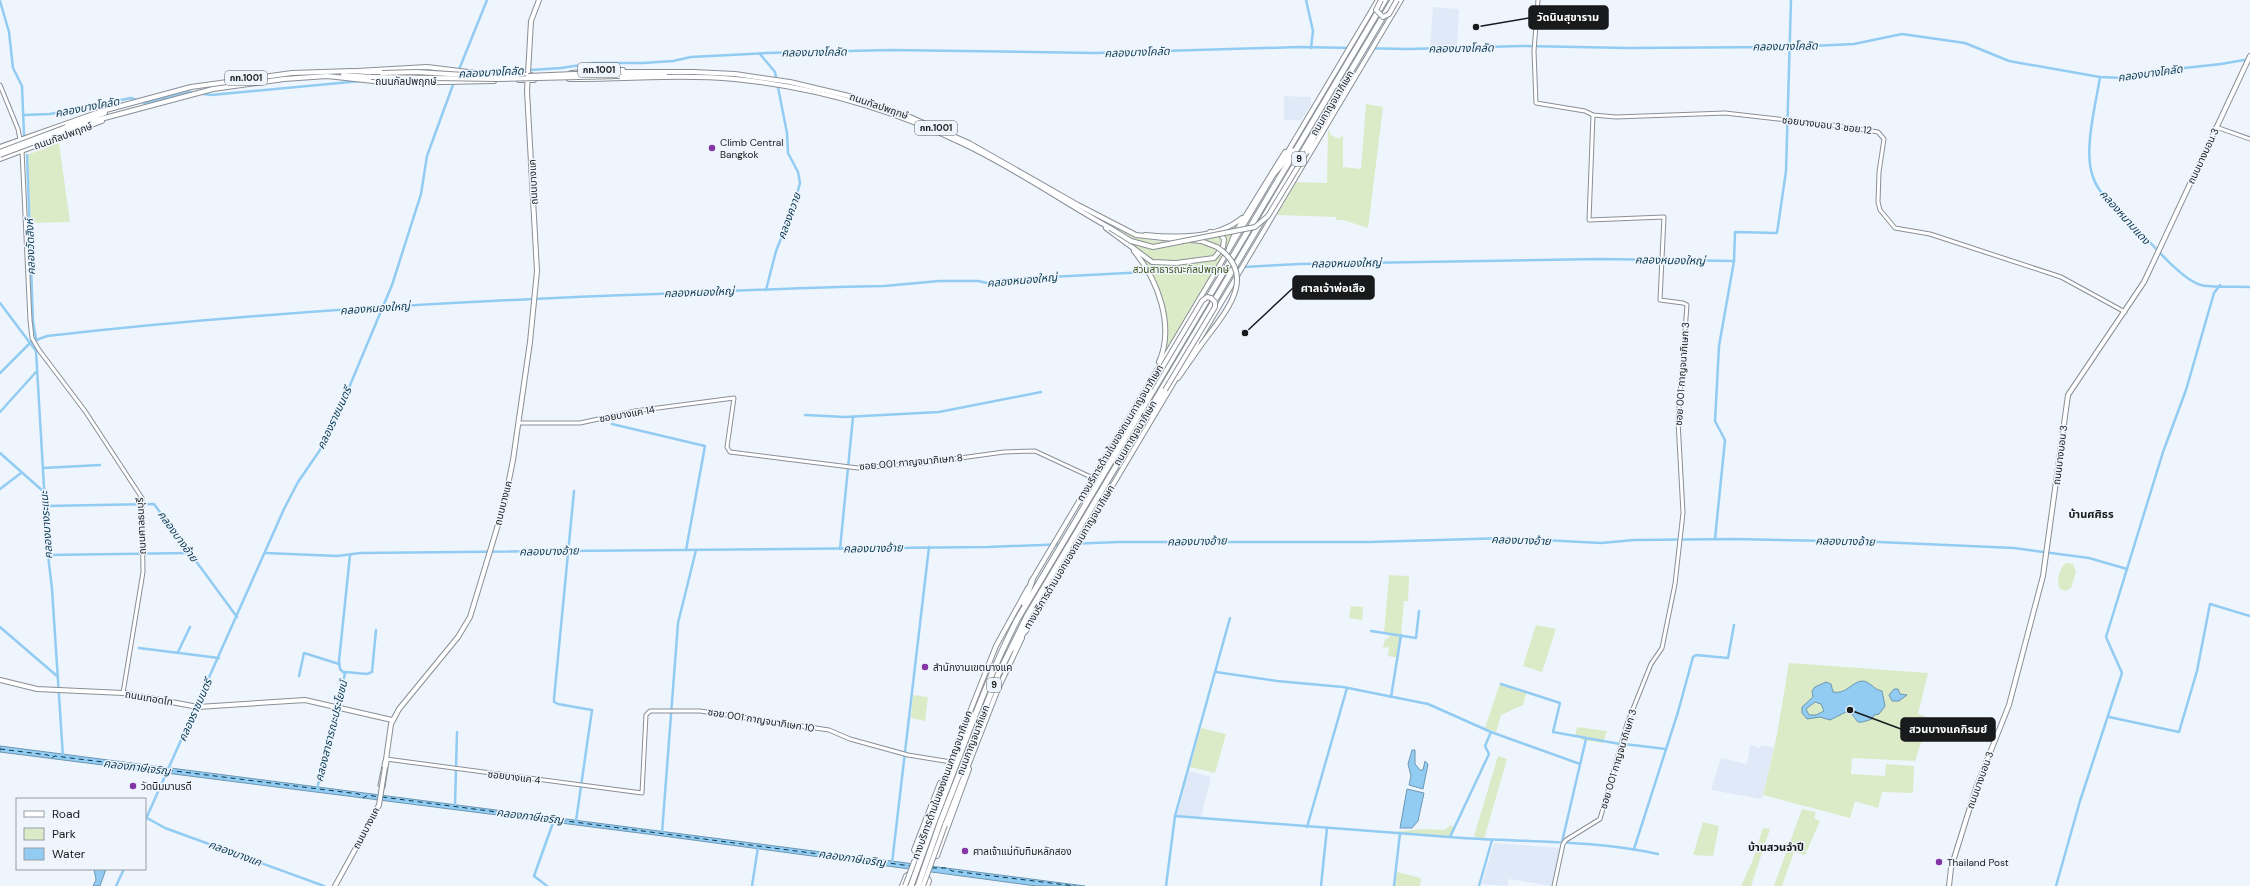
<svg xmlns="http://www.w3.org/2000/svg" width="2250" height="886" font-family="'DM Sans','Noto Sans Thai',sans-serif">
  <rect width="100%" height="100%" fill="#eff5fd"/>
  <g fill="#dfe9f7">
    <polygon points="1433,7 1459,9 1457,47 1430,46"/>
    <polygon points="1284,96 1311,97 1311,105 1301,120 1284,120"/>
    <polygon points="1750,745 1760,748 1761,745 1774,747 1762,799 1711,790 1721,758 1747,764"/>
    <polygon points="1189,771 1211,777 1201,817 1177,815"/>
    <polygon points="1494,843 1560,848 1552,886 1509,879 1507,886 1482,884"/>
  </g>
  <g fill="#dbeac7">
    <polygon points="1366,104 1383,107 1368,228 1343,220 1336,220 1336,217 1277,215 1296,182 1327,183 1328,129 1331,135 1339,139 1343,135 1343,167 1361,169"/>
    <polygon points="59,143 70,222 31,223 27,155"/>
    <path d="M1240 222 1226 250 1166 351C1174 302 1148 258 1112 227 1149 244 1159 243 1199 235 1213 233 1227 231 1240 222Z"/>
    <path d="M2066 563 2073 564 2076 572 2071 588 2065 591 2060 589C2056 582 2059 568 2066 563Z"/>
    <polygon points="1389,575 1409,576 1408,601 1404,601 1399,658 1388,656 1389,647 1383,648 1385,639 1389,638 1390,633 1384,632"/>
    <polygon points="1351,606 1363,607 1362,620 1349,618"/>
    <polygon points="1536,625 1556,629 1542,672 1523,666"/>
    <polygon points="1789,663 1928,673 1918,714 1929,718 1915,761 1852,758 1851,774 1885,776 1886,764 1914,766 1913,793 1882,792 1878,808 1855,801 1850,818 1763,795 1777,735"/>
    <polygon points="1500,683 1527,691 1523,705 1501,715 1496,732 1485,728"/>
    <polygon points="913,695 928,697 925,721 911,718"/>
    <polygon points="1577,727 1607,731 1603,743 1583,740 1575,736"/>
    <polygon points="1201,728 1226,734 1215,773 1190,767"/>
    <polygon points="1498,756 1507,759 1484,839 1474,836"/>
    <polygon points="1802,809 1816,812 1814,818 1820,821 1805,855 1794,852 1782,886 1774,886"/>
    <polygon points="1703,822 1719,826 1713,856 1693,855"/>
    <polygon points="1450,825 1455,828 1451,838 1401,834 1394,832 1424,829 1445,830"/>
    <polygon points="1763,828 1770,829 1751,886 1741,886 1752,862"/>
    <polygon points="1397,872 1421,878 1420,886 1395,886"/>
  </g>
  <g fill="#92ccf2" stroke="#6d97b2" fill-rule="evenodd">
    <path d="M1826 682 1831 684 1833 692C1846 695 1853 681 1862 681 1870 681 1874 690 1882 691L1885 706 1879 714 1874 715 1872 719C1852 726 1861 721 1848 711L1830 720 1820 717 1807 719 1802 713V707L1813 697 1812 691 1815 687ZM1815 702 1821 704 1824 711 1816 715H1809L1806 709Z"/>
    <polygon points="1894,689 1898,689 1900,694 1907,695 1899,701 1892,701 1889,695"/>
    <polygon points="0,746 1085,886 1036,886 663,836 0,752"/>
    <polygon points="1412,750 1415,750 1415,764 1420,770 1423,770 1425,761 1428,764 1423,789 1409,785 1411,776 1408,764"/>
    <polygon points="1407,789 1424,793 1418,821 1412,828 1400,828"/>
    <polygon points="94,869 106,869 100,886 93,886 96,880"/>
  </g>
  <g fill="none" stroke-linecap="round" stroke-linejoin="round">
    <g stroke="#92ccf2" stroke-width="2.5">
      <polyline points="1306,0 1313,31 1311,48"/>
      <polyline points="0,1 9,32 13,68 22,86 24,135"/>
      <polyline points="760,54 775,72 787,133 788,153 798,172 800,183 793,209 776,251 766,290"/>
      <polyline points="458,72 487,0"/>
      <polyline points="487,73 561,68 594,63 643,63 673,61 691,57 767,53 890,50 1096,53 1300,47 1408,49 1522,46 1628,48 1790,47 1854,44 1902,34 1965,43 2009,61 2100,77 2122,78 2148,72 2221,64 2250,59"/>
      <polyline points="391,76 434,75"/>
      <path d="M2100 77C2096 104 2083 151 2093 177 2100 198 2121 211 2136 227 2150 242 2182 280 2201 285 2210 288 2239 286 2250 287"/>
      <polyline points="23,115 50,114 131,98 145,103 189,92 211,95 361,81"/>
      <polyline points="27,155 33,321 36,339"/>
      <polyline points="1734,261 1735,232 1777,233 1786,171 1791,0"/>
      <polyline points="0,303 36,351 48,555 52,589 63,757"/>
      <path d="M0 373 31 342 47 336C249 313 453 301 657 294 733 291 809 287 884 286L939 281H978L992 284 999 280 1010 279 1300 264 1600 259 1734 261 1719 346 1715 421 1725 440 1715 539"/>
      <polyline points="0,412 36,372"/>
      <polyline points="805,415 845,417 939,412 1041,392"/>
      <polyline points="612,424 705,446 686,550"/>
      <polyline points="0,453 44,492"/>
      <polyline points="43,468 100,465"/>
      <polyline points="0,489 21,473"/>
      <polyline points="574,491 554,699 554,702 558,704 592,710 576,821"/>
      <polyline points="45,506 154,504 237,617"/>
      <polyline points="840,549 853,417"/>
      <polyline points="265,553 338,556 360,553 987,547 1119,542 1369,542 1507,538 1601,543 1634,540 1735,539 1879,542 2014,548 2089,558 2127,569"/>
      <polyline points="48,555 190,553"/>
      <polyline points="0,627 57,676"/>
      <polyline points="1371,631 1416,638 1419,611"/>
      <polyline points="139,648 219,658"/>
      <polyline points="178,652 190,627"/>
      <polyline points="345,672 367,674 372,672 376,630"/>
      <polyline points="1216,672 1277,681 1343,687 1428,704 1491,732 1580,764"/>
      <polyline points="299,676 304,653 339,664"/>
      <polyline points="1501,684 1560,703 1553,732 1620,744"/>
      <polyline points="1391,697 1401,635"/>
      <polyline points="2109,717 2179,732 2197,671 2210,604 2250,616"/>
      <polyline points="1624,744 1666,749"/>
      <polyline points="317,789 345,674 340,669 339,661 350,555"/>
      <polyline points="455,805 457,732"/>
      <path d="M1175 816C1271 823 1366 831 1462 838 1527 842 1594 840 1658 854"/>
      <polyline points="147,818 165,828 324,886"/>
      <polyline points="145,821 284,509 298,482 320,450 340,409 392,285 421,194 427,156 454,82"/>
      <polyline points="1307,827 1347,688"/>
      <polyline points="662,833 678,623 696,550"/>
      <polyline points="1450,837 1489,754 1485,746 1491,732"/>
      <polyline points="1562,842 1586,739"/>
      <polyline points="1634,849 1678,712 1693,657 1696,655 1728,658 1734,625"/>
      <polyline points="892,863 929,547"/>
      <polyline points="116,886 124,869"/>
      <polyline points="547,886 534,876 554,820"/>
      <polyline points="752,886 758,847"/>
      <polyline points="1166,886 1175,816 1230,618"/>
      <polyline points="1321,886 1327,828"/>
      <polyline points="1394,886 1400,833"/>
      <polyline points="1479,886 1492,840"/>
      <polyline points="2056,886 2080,801 2122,673 2106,637 2163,452 2186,390 2214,293 2220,285"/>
    </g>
    <g stroke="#073851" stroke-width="1" stroke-dasharray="5 4" stroke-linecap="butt">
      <polyline points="0,749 48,755 51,758 55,756 359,794 363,798 368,795 379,797"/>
      <polyline points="382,797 911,866"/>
      <polyline points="932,868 947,868 952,871 1075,886"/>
    </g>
    <defs>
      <g id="minor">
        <polyline points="1538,0 1534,51 1536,103 1585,111 1593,115 1616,117 1725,113 1840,126 1878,132 1884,139 1879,172 1878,202 1880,210 1895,228 1930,234 2061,277 2125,312"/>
        <polyline points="0,85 18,129 20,139"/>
        <polyline points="2216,127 2250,139"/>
        <polyline points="22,151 30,320 32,338 39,350 85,411 142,498 143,572 123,693"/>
        <polyline points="520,423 580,423 635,411 734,398 727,447 730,452 858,468 924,463 1004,452 1035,451 1093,478"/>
        <polyline points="386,759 642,793 646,715 650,711 700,711 829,730 850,739 908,755 951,762"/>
        <polyline points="382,787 380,785 385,761"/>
        <polyline points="383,787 387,761"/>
        <polyline points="1554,886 1563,844 1566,840 1600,819 1627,724 1651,664 1662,648 1675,584 1683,513 1678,421 1687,305 1683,303 1660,300 1664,217 1589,220 1593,115"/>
      </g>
      <g id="major">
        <polyline points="357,71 427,67 493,75"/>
        <polyline points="620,72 693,72 735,74 790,82 853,97 910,117 969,143 1078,205 1136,235 1182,240"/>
        <polyline points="571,73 623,70"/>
        <polyline points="343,75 371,77"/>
        <polyline points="514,75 531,75"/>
        <polyline points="623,76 665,75"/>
        <path d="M569 79C624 79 680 74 735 79 814 87 894 110 966 145 1016 169 1062 201 1110 228"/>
        <polyline points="519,80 534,80"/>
        <polyline points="66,127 105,113"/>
        <polyline points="67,130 97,120 213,89 284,79 327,76 392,83 494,81"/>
        <polyline points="0,147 102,111 191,87 292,73 352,71 382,73"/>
        <polyline points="1307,152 1318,130"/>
        <polyline points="0,159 102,121"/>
        <polyline points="1281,163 1378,0"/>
        <polyline points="1106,228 1152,262 1176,263 1214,258 1223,247 1224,239 1220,234 1210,232"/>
        <path d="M1145 235C1176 238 1217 239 1242 218"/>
        <polyline points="1191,240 1201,241 1217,247"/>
        <polyline points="1229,248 1235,233 1285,152"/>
        <path d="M1134 251C1158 280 1175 326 1159 362"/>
        <polyline points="1178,378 1201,345"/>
        <polyline points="1137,409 1150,388"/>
        <polyline points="1151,415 1165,390"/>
        <polyline points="1031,582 1275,172"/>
        <polyline points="1026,631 1401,0"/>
        <polyline points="0,680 37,689 123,693 198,707 305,700 392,720"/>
        <polyline points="962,732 996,646 1028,588"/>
        <polyline points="385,767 391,724 399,709 458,637 470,617 504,505 513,460 530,342 537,271 527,91 531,21 539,0"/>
        <polyline points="940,783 914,850 917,854 937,856 969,769"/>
        <polyline points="929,822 958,743"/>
        <polyline points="945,825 998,689 1022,638"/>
        <polyline points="335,886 368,826"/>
        <polyline points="902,886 906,876 909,874 927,877 929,881 927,886"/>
        <polyline points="1949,886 1951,868 1976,788 2009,705 2043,576 2068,395 2144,282 2250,56"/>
      </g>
      <g id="highway">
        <polyline points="1274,173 1293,151"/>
        <polyline points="1024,603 1032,581"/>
        <polyline points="1013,648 1026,629"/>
        <polyline points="957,745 972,716"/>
        <path d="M934 822C961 754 984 685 1017 620L1385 0"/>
        <polyline points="940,823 998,675 1027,616 1393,0"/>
      </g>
    </defs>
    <use href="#minor" stroke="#8a8f96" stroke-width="5"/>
    <use href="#major" stroke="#8a8f96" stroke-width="6"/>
    <use href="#highway" stroke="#8a8f96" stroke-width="7"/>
    <use href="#minor" stroke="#fff" stroke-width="3"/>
    <use href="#major" stroke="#fff" stroke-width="4"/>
    <use href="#highway" stroke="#fff" stroke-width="5"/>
    <defs>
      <g id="major-bridge">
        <polyline points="1381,0 1376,10 1383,17 1389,14 1397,0"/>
        <polyline points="382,73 416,72 465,75"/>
        <polyline points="490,76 517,76"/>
        <polyline points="528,76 620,72"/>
        <polyline points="371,77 496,79 620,76"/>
        <polyline points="0,152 66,127"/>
        <polyline points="0,155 67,130"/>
        <polyline points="1110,228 1131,241 1153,247 1255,227 1268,216 1307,152"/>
        <path d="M1201 345C1222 316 1261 277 1217 247"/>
        <polyline points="1150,388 1202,301 1207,297 1211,298 1215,302 1215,307 1165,390"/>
        <polyline points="368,826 379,805 385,767"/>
        <polyline points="905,886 929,822"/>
        <polyline points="923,886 945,825"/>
      </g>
      <g id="highway-bridge">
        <polyline points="911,886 934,822"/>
        <polyline points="918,886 940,823"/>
      </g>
    </defs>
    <use href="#major-bridge" stroke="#8a8f96" stroke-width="6" stroke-linecap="butt"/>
    <use href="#highway-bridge" stroke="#8a8f96" stroke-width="7" stroke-linecap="butt"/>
    <use href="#major-bridge" stroke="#fff" stroke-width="4"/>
    <use href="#highway-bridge" stroke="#fff" stroke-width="5"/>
  </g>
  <g fill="#8535a5" stroke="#eff5fd" stroke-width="1.5">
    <circle cx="712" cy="148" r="4"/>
    <circle cx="925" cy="667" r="4"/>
    <circle cx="133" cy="786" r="4"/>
    <circle cx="965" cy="851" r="4"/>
    <circle cx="1939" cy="862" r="4"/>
  </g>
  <g text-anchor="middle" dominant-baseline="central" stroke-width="3" stroke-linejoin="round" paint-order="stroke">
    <g fill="#eff5fd" stroke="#585c60" stroke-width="1">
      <rect x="578" y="63" width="42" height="14" rx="3"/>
      <rect x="225" y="71" width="42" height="14" rx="3"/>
      <rect x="915" y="121" width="42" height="14" rx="3"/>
      <rect x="1292" y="152" width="14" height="14" rx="3"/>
      <rect x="987" y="678" width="14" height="14" rx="3"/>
    </g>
    <g font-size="9" font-weight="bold" fill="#181a1c">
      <text x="599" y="70">กท.1001</text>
      <text x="246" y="78">กท.1001</text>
      <text x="936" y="128">กท.1001</text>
      <text x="1299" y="159">9</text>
      <text x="994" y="685">9</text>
    </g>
    <g font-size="10" fill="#181a1c" stroke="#eff5fd">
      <text x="406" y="81">ถนนกัลปพฤกษ์</text>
      <text transform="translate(1332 103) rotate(-59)">ถนนกาญจนาภิเษก</text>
      <text transform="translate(879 106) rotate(19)">ถนนกัลปพฤกษ์</text>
      <text transform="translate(1827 125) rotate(7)">ซอยบางบอน 3 ซอย 12</text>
      <text transform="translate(63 136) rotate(-20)">ถนนกัลปพฤกษ์</text>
      <text transform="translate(2203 156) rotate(-65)">ถนนบางบอน 3</text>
      <text transform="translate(533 182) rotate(-93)">ถนนบางแค</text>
      <text transform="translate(1682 374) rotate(-86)">ซอย 001 กาญจนาภิเษก 3</text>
      <text transform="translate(627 414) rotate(-10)">ซอยบางแค 14</text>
      <text transform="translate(1120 433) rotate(-59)">ทางบริการด้านในของถนนกาญจนาภิเษก</text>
      <text transform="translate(1135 433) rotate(-59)">ถนนกาญจนาภิเษก</text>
      <text transform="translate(2060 455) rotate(-83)">ถนนบางบอน 3</text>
      <text transform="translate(911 462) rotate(-5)">ซอย 001 กาญจนาภิเษก 8</text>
      <text transform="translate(503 503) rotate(-76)">ถนนบางแค</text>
      <text transform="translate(141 526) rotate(-93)">ถนนศาลธนบุรี</text>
      <text transform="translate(1069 557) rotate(-59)">ทางบริการด้านนอกของถนนกาญจนาภิเษก</text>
      <text transform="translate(149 698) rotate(10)">ถนนเทอดไท</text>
      <text transform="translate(761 720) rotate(9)">ซอย 001 กาญจนาภิเษก 10</text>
      <text transform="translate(973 740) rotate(-69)">ถนนกาญจนาภิเษก</text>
      <text transform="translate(1618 759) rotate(-73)">ซอย 001 กาญจนาภิเษก 3</text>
      <text transform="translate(514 777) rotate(7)">ซอยบางแค 4</text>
      <text transform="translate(1980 780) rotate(-70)">ถนนบางบอน 3</text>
      <text transform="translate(942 785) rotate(-70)">ทางบริการด้านในของถนนกาญจนาภิเษก</text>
      <text transform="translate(366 828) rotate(-62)">ถนนบางแค</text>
    </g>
    <g font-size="10" fill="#181a1c" stroke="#eff5fd" text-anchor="start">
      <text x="720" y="142">Climb Central<tspan x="720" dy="12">Bangkok</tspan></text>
      <text x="933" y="667">สำนักงานเขตบางแค</text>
      <text x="141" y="786">วัดนิมมานรดี</text>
      <text x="973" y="851">ศาลเจ้าแม่ทับทิมหลักสอง</text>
      <text x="1947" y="862">Thailand Post</text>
    </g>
    <g font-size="10" fill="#3e5317" stroke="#eff5fd">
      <text x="1181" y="269">สวนสาธารณะกัลปพฤกษ์</text>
    </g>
    <g font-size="11" font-style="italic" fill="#073851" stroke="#eff5fd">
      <text transform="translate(1785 46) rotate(-1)">คลองบางโคลัด</text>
      <text transform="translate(1461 48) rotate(-1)">คลองบางโคลัด</text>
      <text transform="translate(814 52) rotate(-1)">คลองบางโคลัด</text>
      <text transform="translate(1137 52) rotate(-2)">คลองบางโคลัด</text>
      <text transform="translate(491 72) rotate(-3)">คลองบางโคลัด</text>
      <text transform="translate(2150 73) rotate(-8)">คลองบางโคลัด</text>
      <text transform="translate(87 107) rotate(-11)">คลองบางโคลัด</text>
      <text transform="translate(789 216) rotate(-70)">คลองควาย</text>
      <text transform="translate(2125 217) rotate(48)">คลองหนามแดง</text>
      <text transform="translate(30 247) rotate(-92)">คลองวัดสิงห์</text>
      <text transform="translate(1670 260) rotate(1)">คลองหนองใหญ่</text>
      <text transform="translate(1346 263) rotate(-1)">คลองหนองใหญ่</text>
      <text transform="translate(1022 280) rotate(-5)">คลองหนองใหญ่</text>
      <text transform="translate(699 292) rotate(-2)">คลองหนองใหญ่</text>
      <text transform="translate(375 308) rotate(-4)">คลองหนองใหญ่</text>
      <text transform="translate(334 418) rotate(-65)">คลองราชมนตรี</text>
      <text transform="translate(46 525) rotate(-94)">คลองบางระแนะ</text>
      <text transform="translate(178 536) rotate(54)">คลองบางอ้าย</text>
      <text transform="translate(1521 540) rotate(2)">คลองบางอ้าย</text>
      <text transform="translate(1197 541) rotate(-1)">คลองบางอ้าย</text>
      <text transform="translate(1845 541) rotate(1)">คลองบางอ้าย</text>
      <text transform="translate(873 548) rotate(-1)">คลองบางอ้าย</text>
      <text transform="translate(549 551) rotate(-1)">คลองบางอ้าย</text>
      <text transform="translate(195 710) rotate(-66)">คลองราชมนตรี</text>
      <text transform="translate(331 731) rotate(-76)">คลองสาธารณะประโยชน์</text>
      <text transform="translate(137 767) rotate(7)">คลองภาษีเจริญ</text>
      <text transform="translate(530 816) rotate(7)">คลองภาษีเจริญ</text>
      <text transform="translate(235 853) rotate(20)">คลองบางแค</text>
      <text transform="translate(852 858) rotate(8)">คลองภาษีเจริญ</text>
    </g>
    <g font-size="11" font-weight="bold" fill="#181a1c" stroke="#eff5fd">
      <text x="2091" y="514">บ้านศศิธร</text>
      <text x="1776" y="847">บ้านสวนจำปี</text>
    </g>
  </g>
  <path fill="none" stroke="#181a1c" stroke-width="1.5" d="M1476 27L1529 18M1245 333L1293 288M1850 710L1901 729"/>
  <g fill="#181a1c" stroke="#eff5fd" stroke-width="1.5">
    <circle cx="1476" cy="27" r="4"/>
    <circle cx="1245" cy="333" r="4"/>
    <circle cx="1850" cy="710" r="4"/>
  </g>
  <g fill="#181a1c" stroke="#181a1c" stroke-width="1.5">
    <rect x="1529" y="6" width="79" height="23" rx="4"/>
    <rect x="1293" y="276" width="81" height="23" rx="4"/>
    <rect x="1901" y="718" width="94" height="23" rx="4"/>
  </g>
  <g font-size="11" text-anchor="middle" font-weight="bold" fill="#fff">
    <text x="1568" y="21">วัดนินสุขาราม</text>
    <text x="1333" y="292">ศาลเจ้าพ่อเสือ</text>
    <text x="1948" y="733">สวนบางแคภิรมย์</text>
  </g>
  <rect x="16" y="798" width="130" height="72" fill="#eff5fd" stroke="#999da3"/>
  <rect x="24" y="811" width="20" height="6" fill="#ffffff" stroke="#999da3"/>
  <text x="52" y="818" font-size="12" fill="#181a1c">Road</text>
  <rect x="24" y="828" width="20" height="12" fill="#dbeac7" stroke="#999da3"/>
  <text x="52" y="838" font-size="12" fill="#181a1c">Park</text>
  <rect x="24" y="848" width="20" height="12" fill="#92ccf2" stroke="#999da3"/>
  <text x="52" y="858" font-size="12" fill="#181a1c">Water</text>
</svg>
